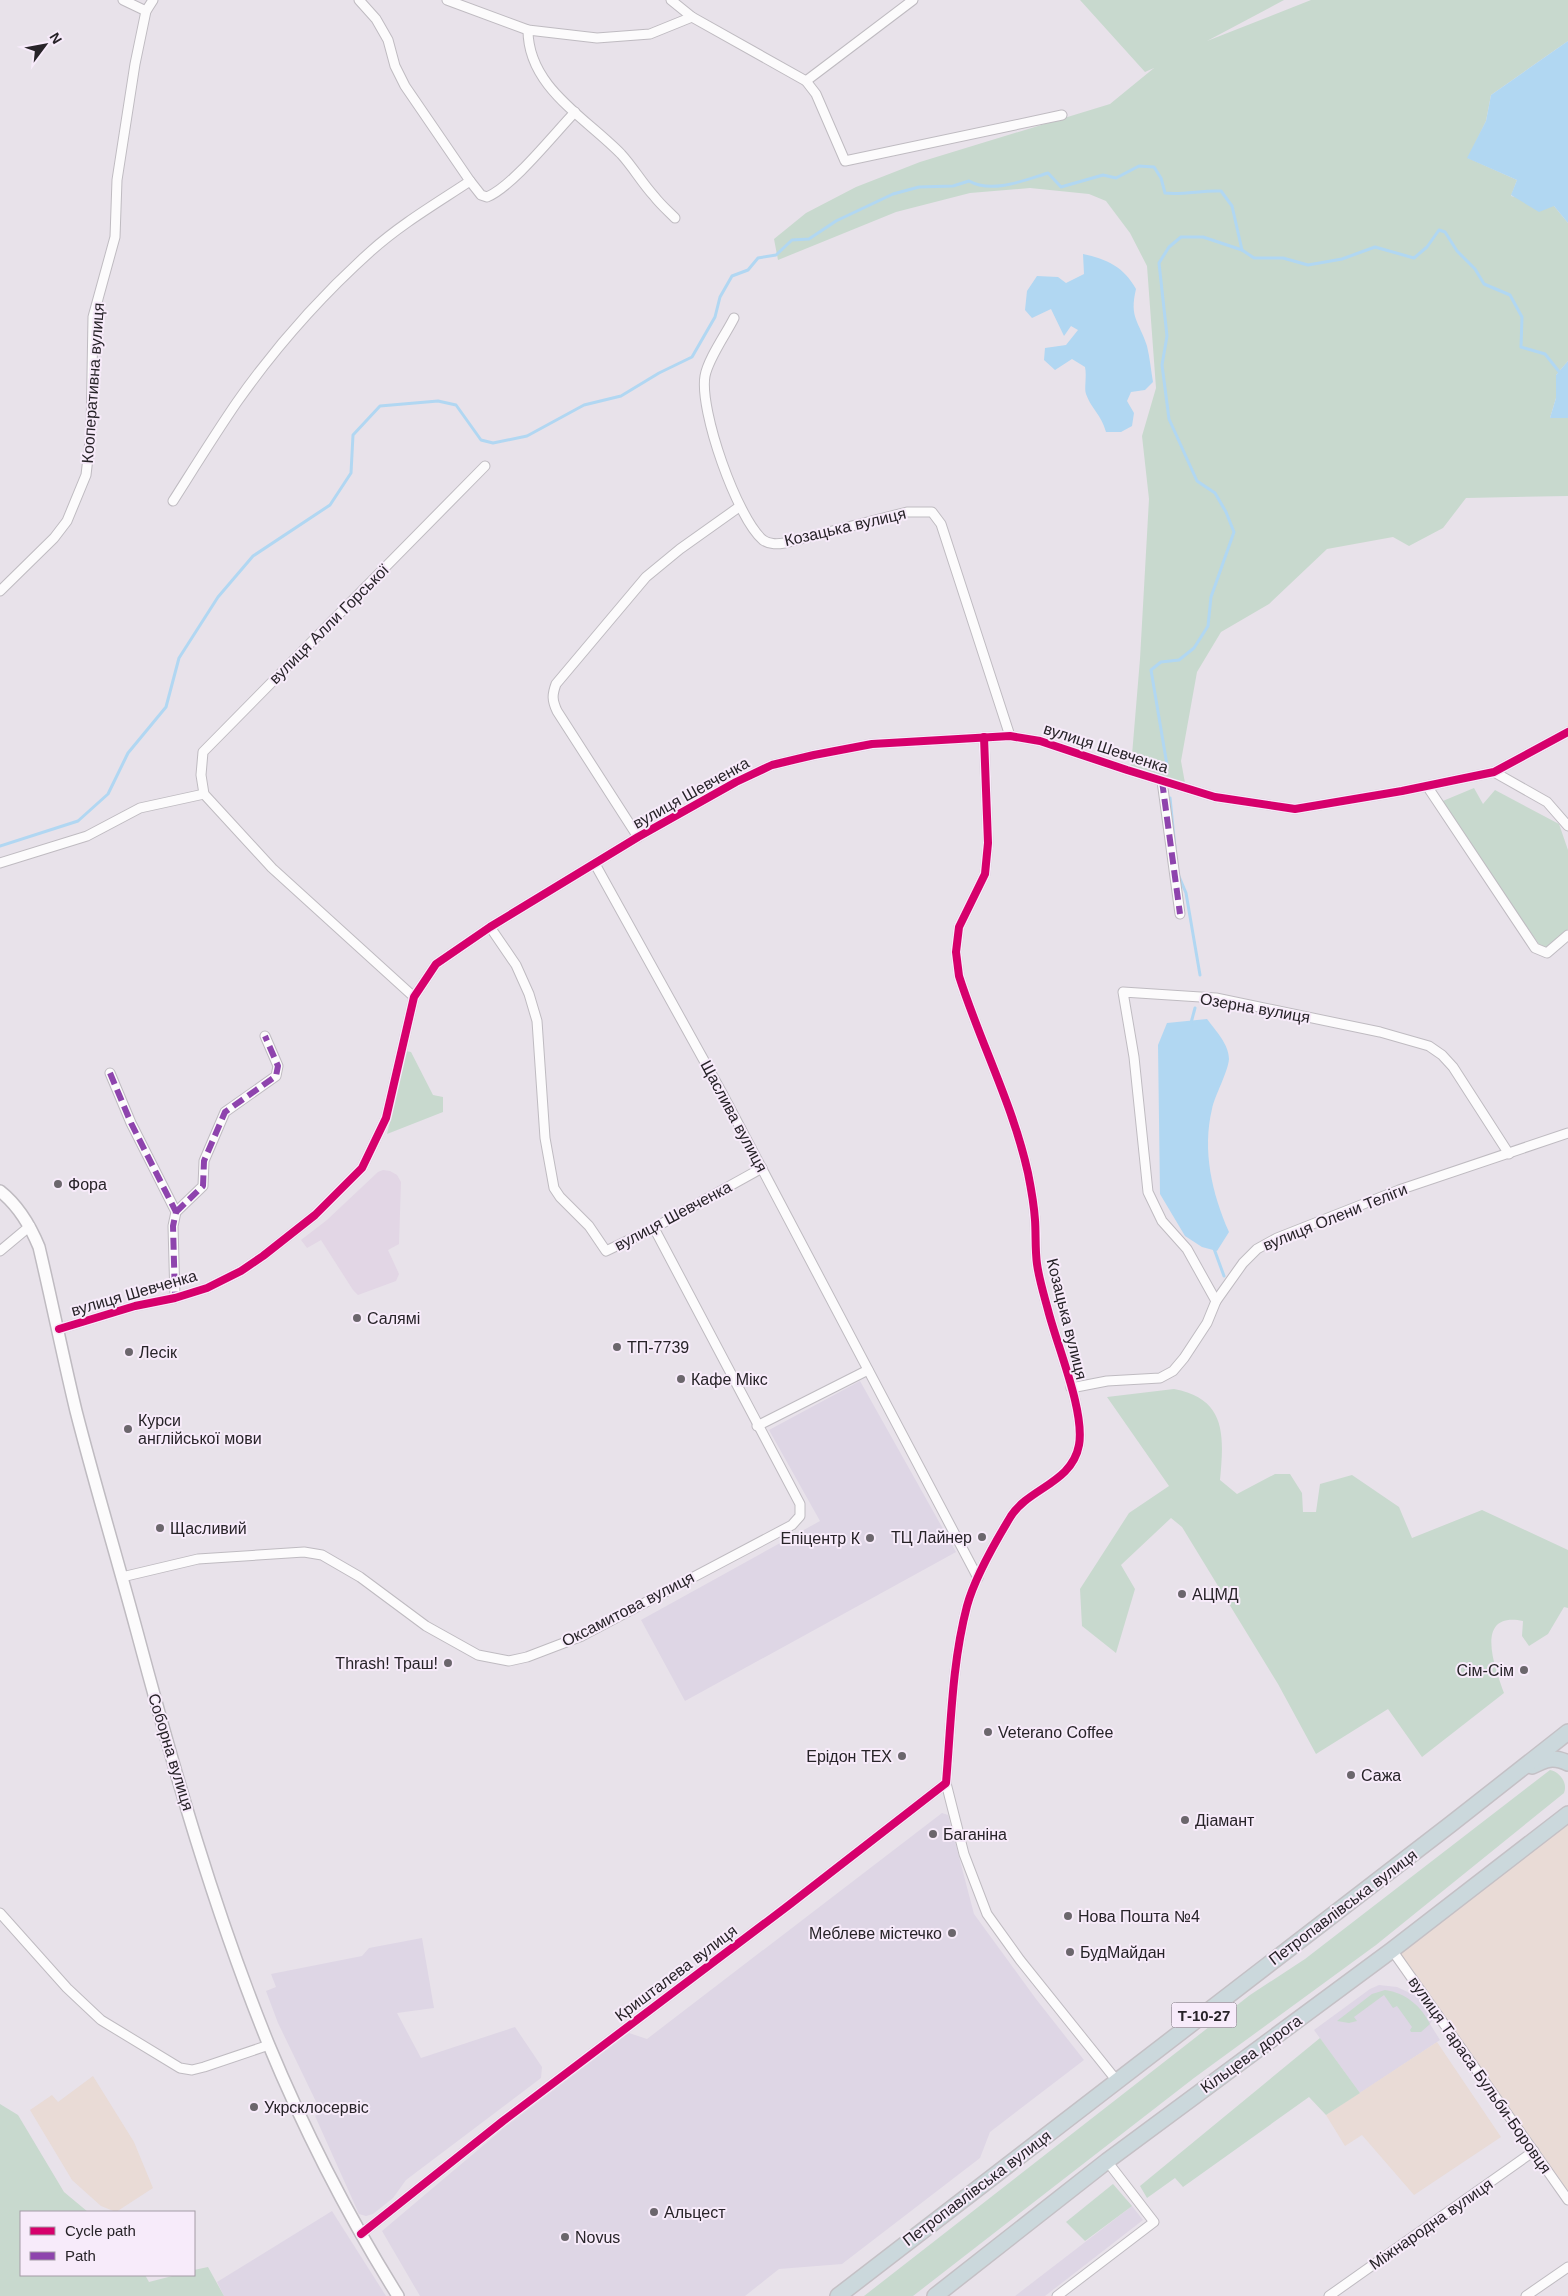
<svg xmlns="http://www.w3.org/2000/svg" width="1568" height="2296" font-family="Helvetica,sans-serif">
  <rect width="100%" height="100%" fill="#e8e2ea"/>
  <g fill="#ded6e5">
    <polygon points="860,1381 956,1552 685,1701 641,1620 820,1521 769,1430"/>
    <polygon points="942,1813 948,1815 974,1914 1036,1999 1084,2060 990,2132 980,2158 842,2264 779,2269 745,2296 420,2296 382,2231 505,2127 629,2033 647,2039"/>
    <polygon points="422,1938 434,2008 397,2013 421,2058 515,2027 542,2067 541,2078 406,2180 393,2198 373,2214 366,2216 359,2214 315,2116 321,2112 278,2023 266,1991 276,1987 271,1974 362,1956 369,1948"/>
    <polygon points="1379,1985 1397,1987 1414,1995 1422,2002 1434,2017 1430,2024 1440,2040 1360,2093 1314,2030 1370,1989"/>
    <polygon points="1132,2206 1143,2220 1045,2296 1015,2296"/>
    <polygon points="332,2211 386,2296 224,2296 217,2282"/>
  </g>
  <g fill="#e9dbd6">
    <polygon points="1568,1814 1568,2200 1392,1950"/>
    <polygon points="1437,2042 1501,2137 1414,2195 1362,2135 1345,2146 1326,2115"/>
    <polygon points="93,2076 134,2142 153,2188 116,2212 101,2206 72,2180 30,2110 52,2095 58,2102"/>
  </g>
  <polygon fill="#e2d6e5" points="383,1170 390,1171 397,1175 401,1182 399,1244 388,1250 399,1274 396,1281 358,1295 353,1290 321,1240 307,1248 301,1240 327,1220 378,1172"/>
  <g fill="#c8d9ce">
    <polygon points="1080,0 1284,0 1207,41 1311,0 1568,0 1568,41 1491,95 1486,121 1468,158 1517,180 1511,196 1554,206 1568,223 1568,361 1556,375 1556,398 1550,418 1568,418 1568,496 1466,498 1443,528 1409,546 1393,537 1327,549 1269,604 1221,632 1197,672 1181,761 1185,783 1131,767 1140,659 1149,499 1142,436 1156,388 1147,266 1130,233 1106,201 1089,194 1030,188 970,193 896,212 778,260 774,239 806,213 856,187 920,162 1110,104 1154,68 1145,72"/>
    <polygon points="1474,788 1483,804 1495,790 1559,824 1568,850 1568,929 1548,951 1539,944 1438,803"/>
    <polygon points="406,1051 411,1052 433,1095 443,1097 443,1112 387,1134"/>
    <path d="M1174 1389C1227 1399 1224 1436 1220 1480L1237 1494 1275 1474H1290L1302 1493 1303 1512H1316L1320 1484 1352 1475 1399 1507 1412 1538 1482 1510 1568 1550V1608L1564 1607 1548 1634 1529 1646 1522 1636 1523 1621C1473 1611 1495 1668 1504 1693L1422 1757 1388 1709 1316 1754 1278 1684 1182 1527 1171 1518 1121 1565 1135 1589 1116 1653 1082 1626 1080 1589 1129 1513 1169 1486 1107 1397Z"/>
    <path d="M1550 1770C1560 1772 1568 1783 1564 1793L1376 1945 1194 2078 913 2296H864L1250 1995 1305 1959Z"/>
    <path d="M1385 1990C1406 1993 1421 2006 1430 2024L1421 2032H1411L1410 2030 1412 2027 1397 2006 1393 2008 1384 1995 1354 2017 1357 2021 1349 2023 1337 2021 1372 1994Z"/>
    <polygon points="1320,2038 1360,2093 1326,2115 1309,2097 1183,2187 1175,2178 1147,2198 1140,2186"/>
    <polygon points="0,2104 18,2115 64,2192 88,2212 21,2212 21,2275 145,2275 149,2282 176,2275 194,2275 194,2270 208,2267 224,2296 0,2296"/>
    <polygon points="1113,2184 1132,2206 1085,2241 1066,2222"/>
  </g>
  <g fill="#b1d7f2">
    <polygon points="1568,41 1568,223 1554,206 1539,212 1511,195 1517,180 1467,158 1486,121 1491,95"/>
    <path d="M1083 254C1107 259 1124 267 1136 289 1129 318 1139 321 1147 346 1150 358 1151 371 1153 382L1145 390 1131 392 1127 401 1134 413 1132 426 1121 432H1106C1101 414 1092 410 1086 394 1084 388 1087 377 1085 367L1072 359 1055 370 1044 360 1045 348 1066 345 1078 330 1071 326 1064 336 1051 309 1032 318 1025 310 1027 291 1037 276 1058 277 1066 283 1084 274Z"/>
    <polygon points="1568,361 1568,418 1550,418 1556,398 1556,375"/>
    <path d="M1207 1019C1215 1030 1229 1044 1229 1059 1228 1072 1215 1095 1212 1109 1202 1151 1212 1193 1229 1232L1217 1251 1202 1247 1185 1236 1160 1194 1158 1045 1167 1023Z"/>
  </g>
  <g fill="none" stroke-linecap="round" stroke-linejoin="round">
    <g stroke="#b1d7f2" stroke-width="3">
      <polyline points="1167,765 1151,670 1161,662 1179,660 1194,648 1208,626 1211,597 1234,532 1226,512 1215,493 1197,481 1169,419 1162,365 1167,336 1159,263 1169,247 1181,237 1203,237 1242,250"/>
      <polyline points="1170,798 1175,848"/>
      <path d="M0 846 78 821 108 794 128 753 166 707 179 658 218 597 253 556 330 505 351 473 353 435 380 406 438 401 456 405 481 440 493 443 527 436 584 405 621 396 659 373 692 357 715 317 720 297 732 276 748 270 758 258 776 255 792 240 809 239 836 221 893 194 919 187 953 186 969 181C992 194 1025 180 1048 173L1061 187 1103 175 1116 178 1139 166 1154 167 1161 178 1165 193C1184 195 1202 190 1221 191L1232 206 1242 250 1254 258H1283L1308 265 1342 259 1375 247 1414 258 1427 247 1439 230 1445 232 1457 251 1475 269 1484 284 1510 295 1522 317 1521 347 1545 354 1561 374"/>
      <polyline points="1178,874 1186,893 1200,975"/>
      <polyline points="1191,1023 1195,1008"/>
      <polyline points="1213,1246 1224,1276"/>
    </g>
    <defs>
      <g id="street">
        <polyline points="123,0 146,11"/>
        <polyline points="447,0 528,30 597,38 650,34 692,17"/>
        <polyline points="671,0 692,17 806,81 816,94 845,161 1062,115"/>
        <path d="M528 30C528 87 585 117 621 154 633 167 642 183 654 196 660 204 668 211 675 218"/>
        <polyline points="806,81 913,0"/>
        <path d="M470 181 481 195 487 197C512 187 554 134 575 112"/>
        <path d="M734 318C726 334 708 359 705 376 699 410 737 518 763 540 770 545 778 544 785 543L907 512H932L941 524 1010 736"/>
        <path d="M173 501C194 468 215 434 237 402 275 348 322 295 371 251 401 224 437 203 470 181L405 86 395 66 388 40 376 19 359 0"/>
        <polyline points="0,591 54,538 67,521 86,475 91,432 93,317 115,237 117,180 135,64 146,11 153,0"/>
        <polyline points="1494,772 1547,802 1568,826"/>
        <polyline points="1162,781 1180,914"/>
        <polyline points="1427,786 1535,948 1547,953 1568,935"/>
        <path d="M638 837 557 711C552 700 552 695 556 684L646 577 680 549 739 507"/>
        <polyline points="0,863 87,836 140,808 204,794"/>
        <polyline points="595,864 722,1093 978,1578"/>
        <polyline points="490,927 516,965 529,994 537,1021 545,1138 554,1188 560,1197 589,1226 606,1251 654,1228 762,1168"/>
        <polyline points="414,997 272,868 204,794 201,775 203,752 485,466"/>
        <polyline points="110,1073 131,1123 176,1212 173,1226 175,1298"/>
        <polyline points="176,1212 203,1186 204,1161 225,1112 276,1076 278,1066 265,1036"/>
        <polyline points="0,1251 30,1226"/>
        <polyline points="1216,1301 1187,1249 1162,1221 1148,1192 1134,1057 1123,992 1216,998 1380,1032 1429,1046 1442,1055 1453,1067 1509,1154"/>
        <polyline points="59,1329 135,1306 175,1298 207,1288 241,1271 263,1256 315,1215 362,1168 386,1118 414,997 436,964 490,927 638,837 736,782 772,765 814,755 872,744 1010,736 1040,741 1127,770 1215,797 1295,809 1402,791 1494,772 1568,732"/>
        <polyline points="1071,1388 1107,1381 1160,1378 1173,1371 1184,1358 1207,1323 1216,1301 1243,1263 1257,1249 1277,1238 1399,1190 1568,1133"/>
        <polyline points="757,1426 868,1370"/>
        <polyline points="122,1577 198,1559 304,1552 322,1555 360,1577 426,1626 478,1655 509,1661 527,1657 582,1636 792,1525 800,1516 800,1504 654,1228"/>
        <polyline points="946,1783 964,1854 987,1914 1020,1960 1117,2081"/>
        <polyline points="0,1913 67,1988 101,2020 180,2068 192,2070 204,2067 269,2045"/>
        <polyline points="1392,1950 1568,2200"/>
        <path d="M361 2234 503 2121 789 1905 946 1783C951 1724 952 1663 967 1606 974 1580 997 1539 1011 1516 1029 1488 1072 1483 1079 1445 1085 1411 1057 1346 1048 1310 1044 1295 1039 1279 1037 1264 1035 1250 1036 1234 1035 1220 1034 1205 1031 1188 1028 1173 1013 1105 980 1042 959 976L956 952 959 927 985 874 988 843 984 737"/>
        <polyline points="1057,2296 1154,2222 1107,2161"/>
        <polyline points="1329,2296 1534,2151"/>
        <polyline points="1526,2296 1568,2267"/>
      </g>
      <path id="secondary" d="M0 1191C19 1206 30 1225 39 1247 52 1302 63 1357 76 1411 95 1485 117 1558 137 1632 174 1770 214 1910 268 2043 304 2130 348 2216 398 2296"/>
      <g id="highway">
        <path d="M1532 1766C1546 1759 1553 1756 1568 1763"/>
        <polyline points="838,2296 1451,1824 1568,1732"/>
        <polyline points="935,2296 1107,2161 1392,1950 1568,1814"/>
      </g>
    </defs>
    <use href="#street" stroke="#bfbbc1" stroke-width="11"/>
    <use href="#secondary" stroke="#bfbbc1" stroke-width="14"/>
    <use href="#highway" stroke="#c4c0c5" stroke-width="18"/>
    <use href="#street" stroke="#fcfbfc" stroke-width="9"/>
    <use href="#secondary" stroke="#fcfbfc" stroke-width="11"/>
    <use href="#highway" stroke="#cbd8dc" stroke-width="15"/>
    <g stroke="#8e44ad" stroke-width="6" stroke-dasharray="12 6" stroke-linecap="butt">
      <polyline points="1162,781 1180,914"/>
      <polyline points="110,1073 131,1123 176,1212 173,1226 175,1298"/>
      <polyline points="176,1212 203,1186 204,1161 225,1112 276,1076 278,1066 265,1036"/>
    </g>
    <defs>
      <g id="cycleway">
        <polyline points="59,1329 135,1306 175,1298 207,1288 241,1271 263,1256 315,1215 362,1168 386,1118 414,997 436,964 490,927 638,837 736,782 772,765 814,755 872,744 1010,736 1040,741 1127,770 1215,797 1295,809 1402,791 1494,772 1568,732"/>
        <path d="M361 2234 503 2121 789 1905 946 1783C951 1724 952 1663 967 1606 974 1580 997 1539 1011 1516 1029 1488 1072 1483 1079 1445 1085 1411 1057 1346 1048 1310 1044 1295 1039 1279 1037 1264 1035 1250 1036 1234 1035 1220 1034 1205 1031 1188 1028 1173 1013 1105 980 1042 959 976L956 952 959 927 985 874 988 843 984 737"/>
      </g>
    </defs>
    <use href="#cycleway" stroke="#f7ebfa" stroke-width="11"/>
    <use href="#cycleway" stroke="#d6006c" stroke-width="8"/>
  </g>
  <g fill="#6b666c" stroke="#f7ebfa" stroke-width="2">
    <circle cx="58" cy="1184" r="5"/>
    <circle cx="357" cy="1318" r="5"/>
    <circle cx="617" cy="1347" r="5"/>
    <circle cx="129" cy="1352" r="5"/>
    <circle cx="681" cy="1379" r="5"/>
    <circle cx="128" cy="1429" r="5"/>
    <circle cx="160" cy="1528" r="5"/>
    <circle cx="982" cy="1537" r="5"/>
    <circle cx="870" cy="1538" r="5"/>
    <circle cx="1182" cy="1594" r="5"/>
    <circle cx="448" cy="1663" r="5"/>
    <circle cx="1524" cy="1670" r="5"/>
    <circle cx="988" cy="1732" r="5"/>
    <circle cx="902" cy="1756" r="5"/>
    <circle cx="1351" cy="1775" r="5"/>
    <circle cx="1185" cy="1820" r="5"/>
    <circle cx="933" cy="1834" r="5"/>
    <circle cx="1068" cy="1916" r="5"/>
    <circle cx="952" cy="1933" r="5"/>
    <circle cx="1070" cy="1952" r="5"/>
    <circle cx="254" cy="2107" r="5"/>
    <circle cx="654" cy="2212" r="5"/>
    <circle cx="565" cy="2237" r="5"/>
  </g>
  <g text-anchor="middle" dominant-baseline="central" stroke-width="4" stroke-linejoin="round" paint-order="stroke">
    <rect fill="#f7ebfa" stroke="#655f67" stroke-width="1" x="1171.5" y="2002.5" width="65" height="25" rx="4"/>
    <g font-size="15" font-weight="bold" fill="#272328">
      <text x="1204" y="2015">Т-10-27</text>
    </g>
    <g font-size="16" fill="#272328" stroke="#f7ebfa">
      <text transform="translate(93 383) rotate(-86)">Кооперативна вулиця</text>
      <text transform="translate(845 527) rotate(-13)">Козацька вулиця</text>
      <text transform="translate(329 624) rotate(-45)">вулиця Алли Горської</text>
      <text transform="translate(1106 748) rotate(18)">вулиця Шевченка</text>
      <text transform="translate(691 793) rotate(-29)">вулиця Шевченка</text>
      <text transform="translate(1255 1008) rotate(10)">Озерна вулиця</text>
      <text transform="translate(734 1116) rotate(62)">Щаслива вулиця</text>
      <text transform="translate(673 1216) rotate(-28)">вулиця Шевченка</text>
      <text transform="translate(1335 1217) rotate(-22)">вулиця Олени Теліги</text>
      <text transform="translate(134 1293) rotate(-16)">вулиця Шевченка</text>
      <text transform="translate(1067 1319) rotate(76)">Козацька вулиця</text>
      <text transform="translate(628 1609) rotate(-27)">Оксамитова вулиця</text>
      <text transform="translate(171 1752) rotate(73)">Соборна вулиця</text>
      <text transform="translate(1343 1907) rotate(-37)">Петропавлівська вулиця</text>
      <text transform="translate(676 1973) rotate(-37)">Кришталева вулиця</text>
      <text transform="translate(1251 2054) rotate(-36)">Кільцева дорога</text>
      <text transform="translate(1480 2075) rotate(55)">вулиця Тараса Бульби-Боровця</text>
      <text transform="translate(977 2188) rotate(-37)">Петропавлівська вулиця</text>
      <text transform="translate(1431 2224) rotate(-35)">Міжнародна вулиця</text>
    </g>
    <g font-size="16" fill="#272328" stroke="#f7ebfa" text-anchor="start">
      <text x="68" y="1184">Фора</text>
      <text x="367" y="1318">Салямі</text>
      <text x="627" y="1347">ТП-7739</text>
      <text x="139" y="1352">Лесік</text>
      <text x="691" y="1379">Кафе Мікс</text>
      <text x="138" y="1420">Курси<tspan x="138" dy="18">англійської мови</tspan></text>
      <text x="170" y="1528">Щасливий</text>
      <text x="972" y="1537" text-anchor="end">ТЦ Лайнер</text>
      <text x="860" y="1538" text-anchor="end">Епіцентр К</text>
      <text x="1192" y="1594">АЦМД</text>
      <text x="438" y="1663" text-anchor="end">Thrash! Траш!</text>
      <text x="1514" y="1670" text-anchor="end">Сім-Сім</text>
      <text x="998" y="1732">Veterano Coffee</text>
      <text x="892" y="1756" text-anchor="end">Ерідон ТЕХ</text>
      <text x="1361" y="1775">Сажа</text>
      <text x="1195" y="1820">Діамант</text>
      <text x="943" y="1834">Баганіна</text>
      <text x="1078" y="1916">Нова Пошта №4</text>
      <text x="942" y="1933" text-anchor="end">Меблеве містечко</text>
      <text x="1080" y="1952">БудМайдан</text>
      <text x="264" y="2107">Укрсклосервіс</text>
      <text x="664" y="2212">Альцест</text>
      <text x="575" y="2237">Novus</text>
    </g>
  </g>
  <rect x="20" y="2211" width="175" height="65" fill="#f7ebfa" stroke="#a49ba6"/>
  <rect x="30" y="2227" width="25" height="8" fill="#d6006c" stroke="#a49ba6"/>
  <text x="65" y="2236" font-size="15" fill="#272328">Cycle path</text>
  <rect x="30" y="2252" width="25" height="8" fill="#8e44ad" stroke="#a49ba6"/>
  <text x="65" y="2261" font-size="15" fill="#272328">Path</text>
  <g transform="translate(45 45) rotate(58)" stroke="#f7ebfa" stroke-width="4" paint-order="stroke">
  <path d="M0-4L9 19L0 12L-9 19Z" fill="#272328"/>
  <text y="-8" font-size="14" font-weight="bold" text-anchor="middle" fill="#272328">N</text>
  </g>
</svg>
